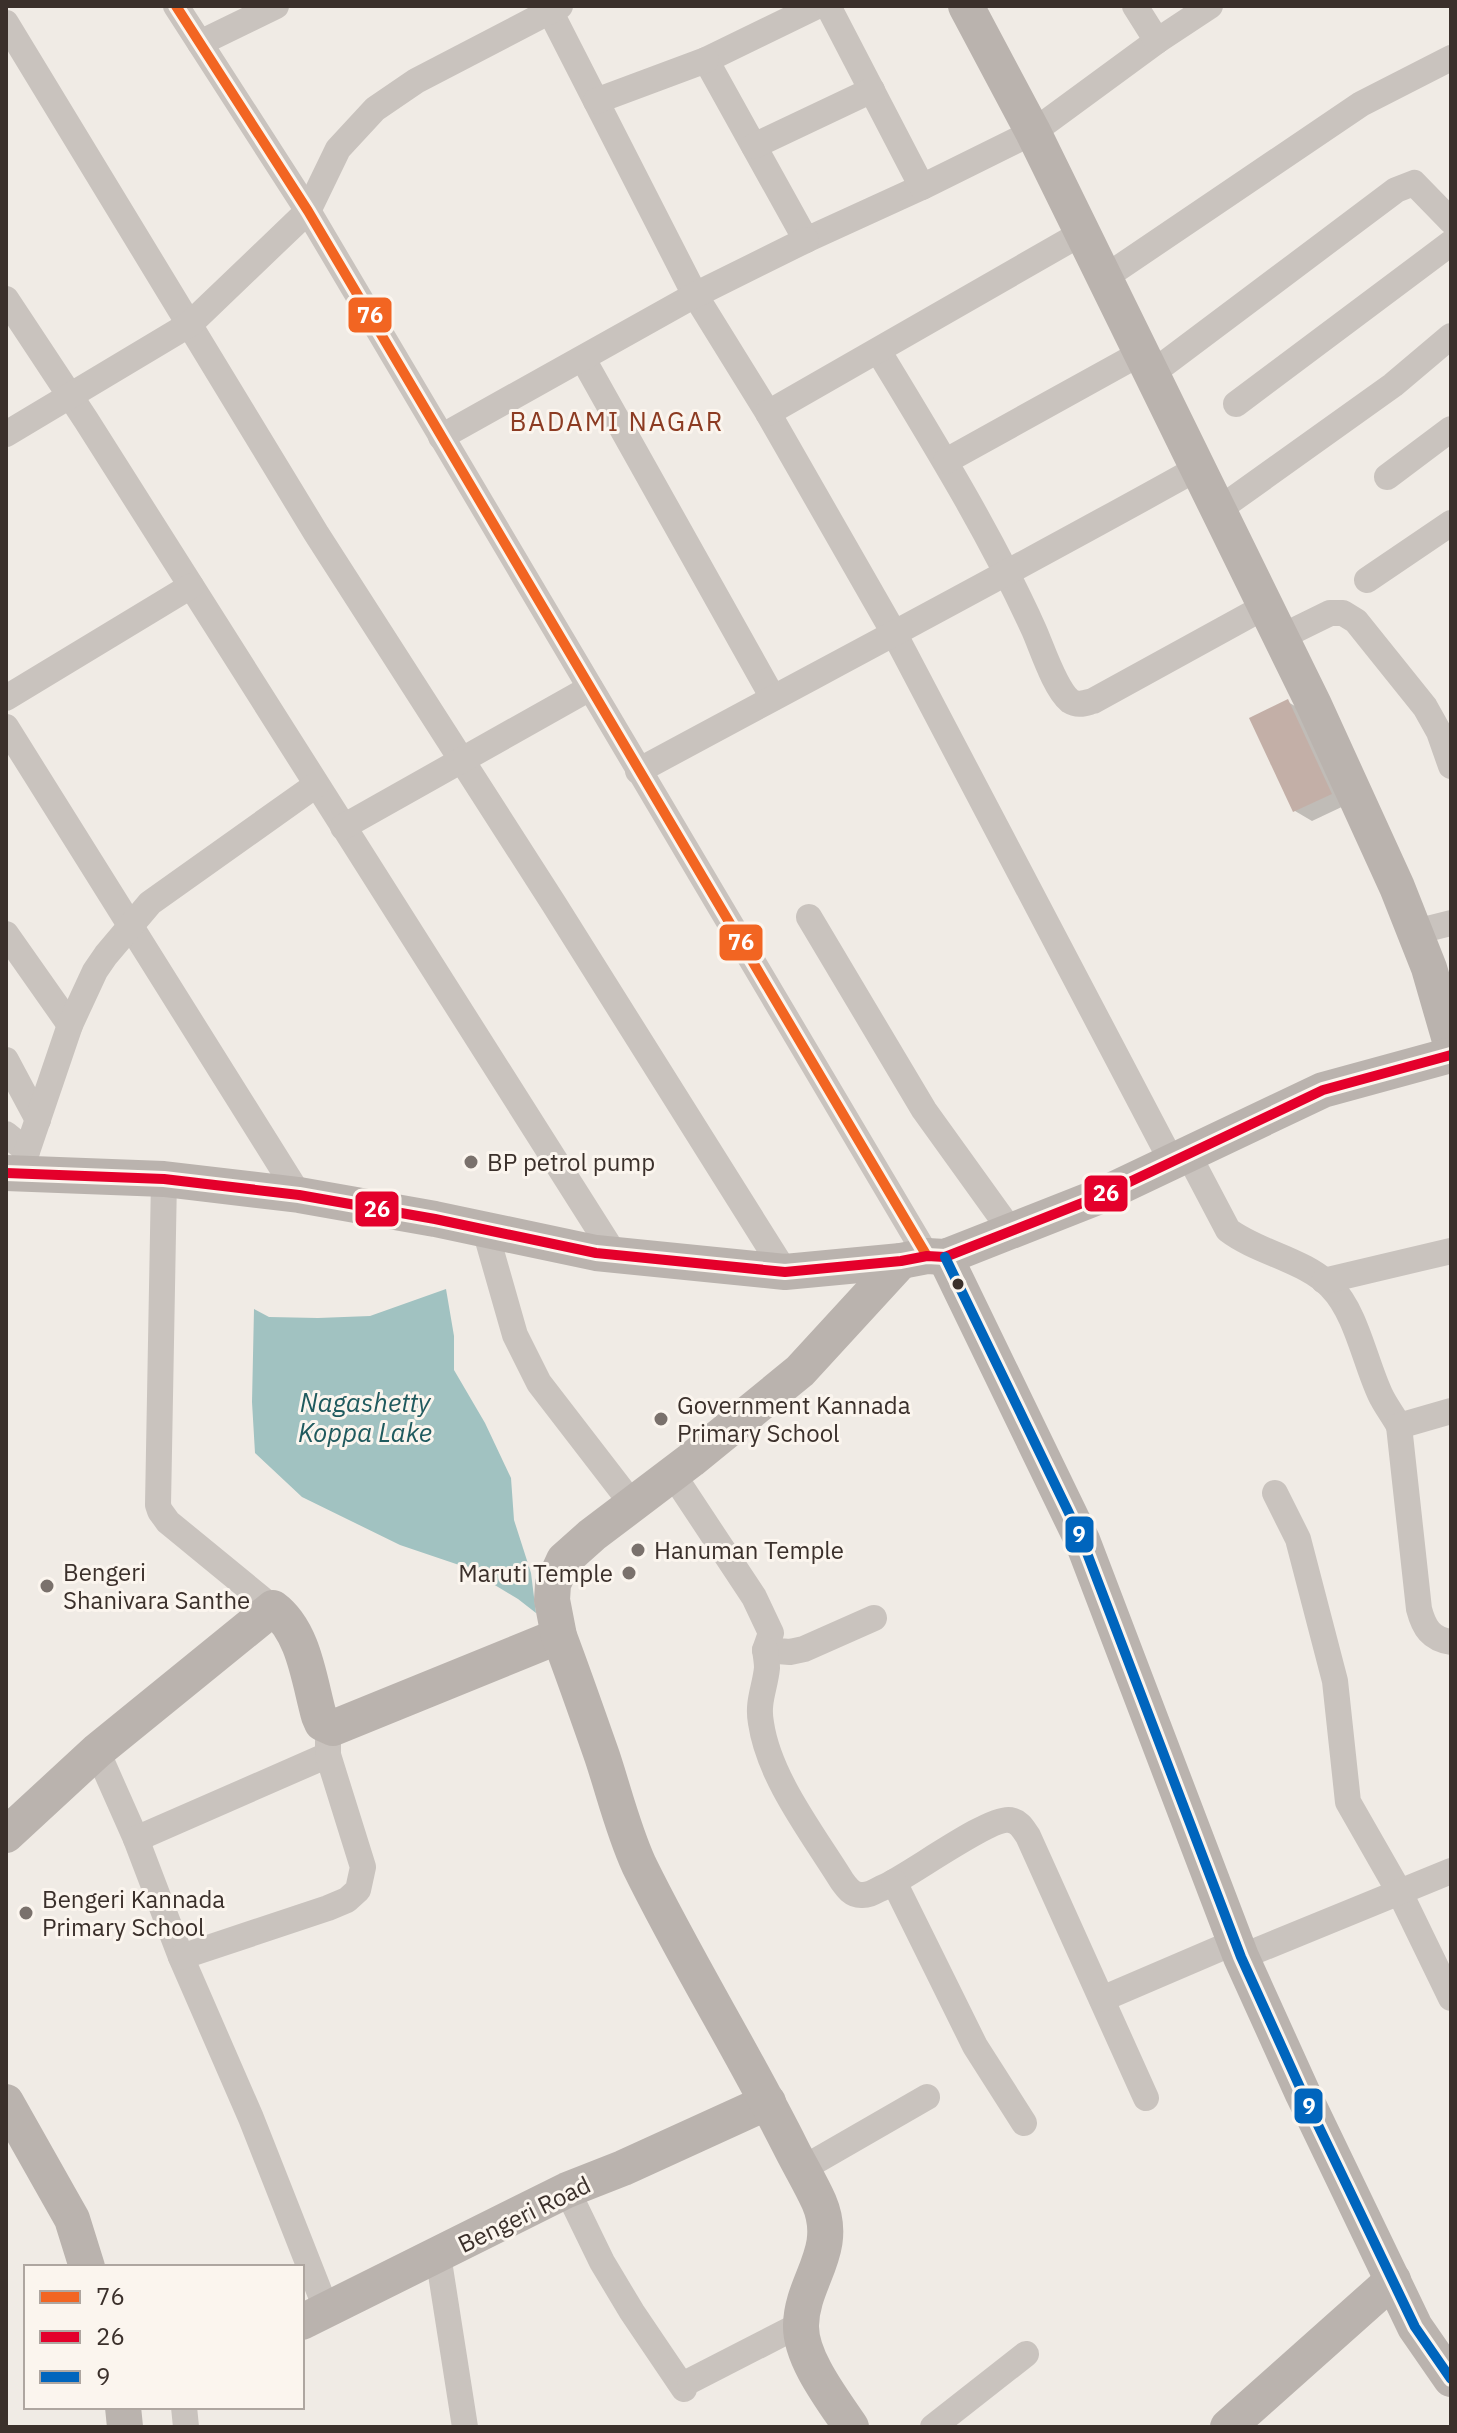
<svg xmlns="http://www.w3.org/2000/svg" width="1457" height="2433" font-family="'IBM Plex Sans',sans-serif">
  <rect width="100%" height="100%" fill="#f0ebe5"/>
  <polygon fill="#a1c2c1" points="446,1289 454,1336 454,1370 485,1423 511,1478 514,1520 531,1573 536,1613 518,1599 465,1567 400,1545 302,1497 255,1453 252,1402 254,1309 269,1317 318,1318 370,1316"/>
  <polygon fill="#0003" points="1288,702 1305,712 1348,804 1312,821 1295,811"/>
  <polygon fill="#c3afa7" points="1288,699 1332,794 1293,812 1249,718"/>
  <g fill="none" stroke-linecap="round" stroke-linejoin="round">
    <g stroke="#c9c3be" stroke-width="26">
      <polyline points="176,6 308,211 927,1256"/>
      <polyline points="817,6 706,60 806,240 922,187"/>
      <polyline points="828,6 922,187 1033,132 1157,41 1210,6"/>
      <polyline points="1135,6 1157,41"/>
      <polyline points="550,11 695,295 768,413 894,633 1172,1162"/>
      <polyline points="6,23 316,533 554,904 785,1272"/>
      <polyline points="200,43 276,6"/>
      <polyline points="596,101 706,60"/>
      <polyline points="754,146 872,90"/>
      <polyline points="1104,278 1361,104 1451,58"/>
      <polyline points="6,299 86,420 615,1255"/>
      <path d="M879 352C934 443 990 533 1034 630 1042 648 1055 689 1070 701 1078 706 1085 703 1093 701L1266 606"/>
      <polyline points="583,359 773,698"/>
      <polyline points="1151,374 1396,190 1414,183 1451,221"/>
      <polyline points="1236,404 1451,243"/>
      <polyline points="768,413 1082,233"/>
      <polyline points="6,434 190,324 308,211 338,149 375,109 416,81 560,6"/>
      <polyline points="441,437 695,295 806,240"/>
      <polyline points="946,461 1141,353"/>
      <polyline points="1387,477 1451,429"/>
      <polyline points="1218,510 1393,385 1451,336"/>
      <polyline points="1367,580 1451,523"/>
      <polyline points="1281,637 1330,613 1343,613 1356,621 1425,707 1439,732 1451,766"/>
      <polyline points="6,698 191,586"/>
      <polyline points="6,727 299,1195"/>
      <path d="M638 771C825 670 1013 571 1198 468"/>
      <polyline points="343,827 590,688"/>
      <polyline points="809,917 924,1110 1011,1231"/>
      <polyline points="1415,932 1451,923"/>
      <polyline points="6,934 70,1025"/>
      <polyline points="6,1060 38,1120"/>
      <polyline points="6,1134 27,1151"/>
      <path d="M1188 1154 1228 1230C1258 1253 1306 1260 1331 1287 1356 1312 1365 1362 1380 1394 1385 1405 1393 1415 1399 1426"/>
      <polyline points="20,1172 70,1025 95,971 106,955 150,903 316,785"/>
      <polyline points="164,1179 158,1505 160,1511 168,1522 273,1608"/>
      <polyline points="485,1230 515,1335 539,1383 633,1505"/>
      <polyline points="1324,1281 1451,1251"/>
      <path d="M1451 1411 1399 1426 1419 1609C1424 1628 1431 1639 1451 1642"/>
      <polyline points="672,1473 754,1597 771,1633 765,1650 790,1652 804,1649 874,1618"/>
      <polyline points="1275,1493 1298,1539 1335,1681 1348,1802 1400,1893 1451,1998"/>
      <path d="M765 1650C766 1656 767 1663 767 1668 765 1688 757 1702 761 1723 769 1778 813 1834 842 1881 847 1888 852 1895 861 1895 869 1896 877 1890 884 1887 909 1876 990 1816 1010 1820 1020 1822 1023 1829 1028 1836L1146 2098"/>
      <polyline points="97,1751 136,1839 181,1957 251,2118 327,2311"/>
      <polyline points="136,1839 328,1755 328,1741"/>
      <polyline points="894,1882 975,2046 1024,2123"/>
      <polyline points="181,1957 328,1908 347,1900 358,1890 363,1867 328,1755"/>
      <polyline points="1241,1957 1451,1871"/>
      <polyline points="1102,1999 1235,1942"/>
      <polyline points="802,2169 927,2097"/>
      <polyline points="567,2190 602,2262 632,2312 684,2389"/>
      <polyline points="438,2255 465,2427"/>
      <polyline points="690,2381 801,2324"/>
      <polyline points="184,2407 186,2427"/>
      <polyline points="933,2427 1026,2354"/>
    </g>
    <g stroke="#bab3ae" stroke-width="36">
      <polyline points="966,6 1033,132 1314,705 1397,887 1429,968 1451,1044"/>
      <polyline points="6,1173 164,1179 299,1195 435,1219 596,1253 785,1272 901,1261 927,1256 945,1257 1100,1196 1323,1090 1451,1055"/>
      <polyline points="945,1257 1082,1540 1241,1957 1303,2094 1415,2327 1451,2379"/>
      <path d="M6 1835 97 1751 273 1608C304 1631 309 1680 319 1716L322 1723 333 1728 559 1636"/>
      <polyline points="6,2102 72,2219 87,2267"/>
      <polyline points="302,2322 567,2190 623,2168 768,2102"/>
      <polyline points="123,2407 125,2427"/>
      <path d="M851 2427C833 2400 800 2358 801 2325 802 2280 840 2251 819 2202 811 2184 800 2166 791 2148 743 2052 686 1961 639 1865 623 1830 614 1792 602 1756 588 1716 574 1676 559 1636L552 1600 553 1584 564 1560 592 1535 691 1460 800 1371 901 1261"/>
      <polyline points="1228,2427 1393,2280"/>
    </g>
    <defs>
      <polyline id="bus-1" points="176,6 308,211 927,1256"/>
      <polyline id="bus-2" points="6,1173 164,1179 299,1195 435,1219 596,1253 785,1272 901,1261 927,1256 945,1257 1100,1196 1323,1090 1451,1055"/>
      <polyline id="bus-3" points="945,1257 1082,1540 1241,1957 1303,2094 1415,2327 1451,2379"/>
    </defs>
    <use href="#bus-1" stroke="#fbf5ee" stroke-width="16"/>
    <use href="#bus-2" stroke="#fbf5ee" stroke-width="16"/>
    <use href="#bus-3" stroke="#fbf5ee" stroke-width="16"/>
    <use href="#bus-1" stroke="#f26522" stroke-width="10"/>
    <use href="#bus-2" stroke="#e4002b" stroke-width="10"/>
    <use href="#bus-3" stroke="#0065bd" stroke-width="10"/>
  </g>
  <g fill="#7a716c" stroke="#fbf5ee" stroke-width="3">
    <circle cx="471" cy="1162" r="8"/>
    <circle cx="661" cy="1419" r="8"/>
    <circle cx="638" cy="1550" r="8"/>
    <circle cx="629" cy="1573" r="8"/>
    <circle cx="47" cy="1586" r="8"/>
    <circle cx="26" cy="1913" r="8"/>
  </g>
  <circle fill="#3b302b" stroke="#fbf5ee" stroke-width="3" cx="958" cy="1284" r="7"/>
  <g text-anchor="middle" dominant-baseline="central" stroke-width="6" stroke-linejoin="round" paint-order="stroke">
    <g font-size="24" fill="#3b302b" stroke="#fbf5ee" text-anchor="start">
      <text x="487" y="1162">BP petrol pump</text>
      <text x="677" y="1405">Government Kannada<tspan x="677" dy="28">Primary School</tspan></text>
      <text x="654" y="1550">Hanuman Temple</text>
      <text x="63" y="1572">Bengeri<tspan x="63" dy="28">Shanivara Santhe</tspan></text>
      <text x="613" y="1573" text-anchor="end">Maruti Temple</text>
      <text x="42" y="1899">Bengeri Kannada<tspan x="42" dy="28">Primary School</tspan></text>
    </g>
    <g font-size="24" fill="#3b302b" stroke="#fbf5ee">
      <text transform="translate(524 2214) rotate(-26)">Bengeri Road</text>
    </g>
    <g font-size="26" letter-spacing="2" fill="#8c3b22" stroke="#fbf5ee">
      <text x="617" y="421">BADAMI NAGAR</text>
    </g>
    <g font-size="26" font-style="italic" fill="#1f5a5e" stroke="#fbf5ee">
      <text x="365" y="1402">Nagashetty<tspan x="365" dy="30">Koppa Lake</tspan></text>
    </g>
  </g>
  <g stroke="#fbf5ee" stroke-width="3">
    <rect x="347" y="296" width="46" height="38" rx="8" fill="#f26522"/>
    <rect x="718" y="923" width="46" height="39" rx="8" fill="#f26522"/>
    <rect x="1083" y="1174" width="46" height="39" rx="8" fill="#e4002b"/>
    <rect x="354" y="1190" width="46" height="38" rx="8" fill="#e4002b"/>
    <rect x="1064" y="1515" width="31" height="39" rx="8" fill="#0065bd"/>
    <rect x="1293" y="2087" width="31" height="38" rx="8" fill="#0065bd"/>
  </g>
  <g font-size="22" text-anchor="middle" font-weight="bold" fill="#fff">
    <text x="370" y="323">76</text>
    <text x="741" y="950">76</text>
    <text x="1106" y="1201">26</text>
    <text x="377" y="1217">26</text>
    <text x="1079" y="1542">9</text>
    <text x="1309" y="2114">9</text>
  </g>
  <rect width="1457" height="2433" fill="none" stroke="#3b302b" stroke-width="16"/>
  <rect x="24" y="2265" width="280" height="144" fill="#fbf5ee" stroke="#aea6a0" stroke-width="2"/>
  <rect x="40" y="2291" width="40" height="12" fill="#f26522" stroke="#aea6a0" stroke-width="2"/>
  <text x="96" y="2305" font-size="24" fill="#3b302b">76</text>
  <rect x="40" y="2331" width="40" height="12" fill="#e4002b" stroke="#aea6a0" stroke-width="2"/>
  <text x="96" y="2345" font-size="24" fill="#3b302b">26</text>
  <rect x="40" y="2371" width="40" height="12" fill="#0065bd" stroke="#aea6a0" stroke-width="2"/>
  <text x="96" y="2385" font-size="24" fill="#3b302b">9</text>
</svg>
